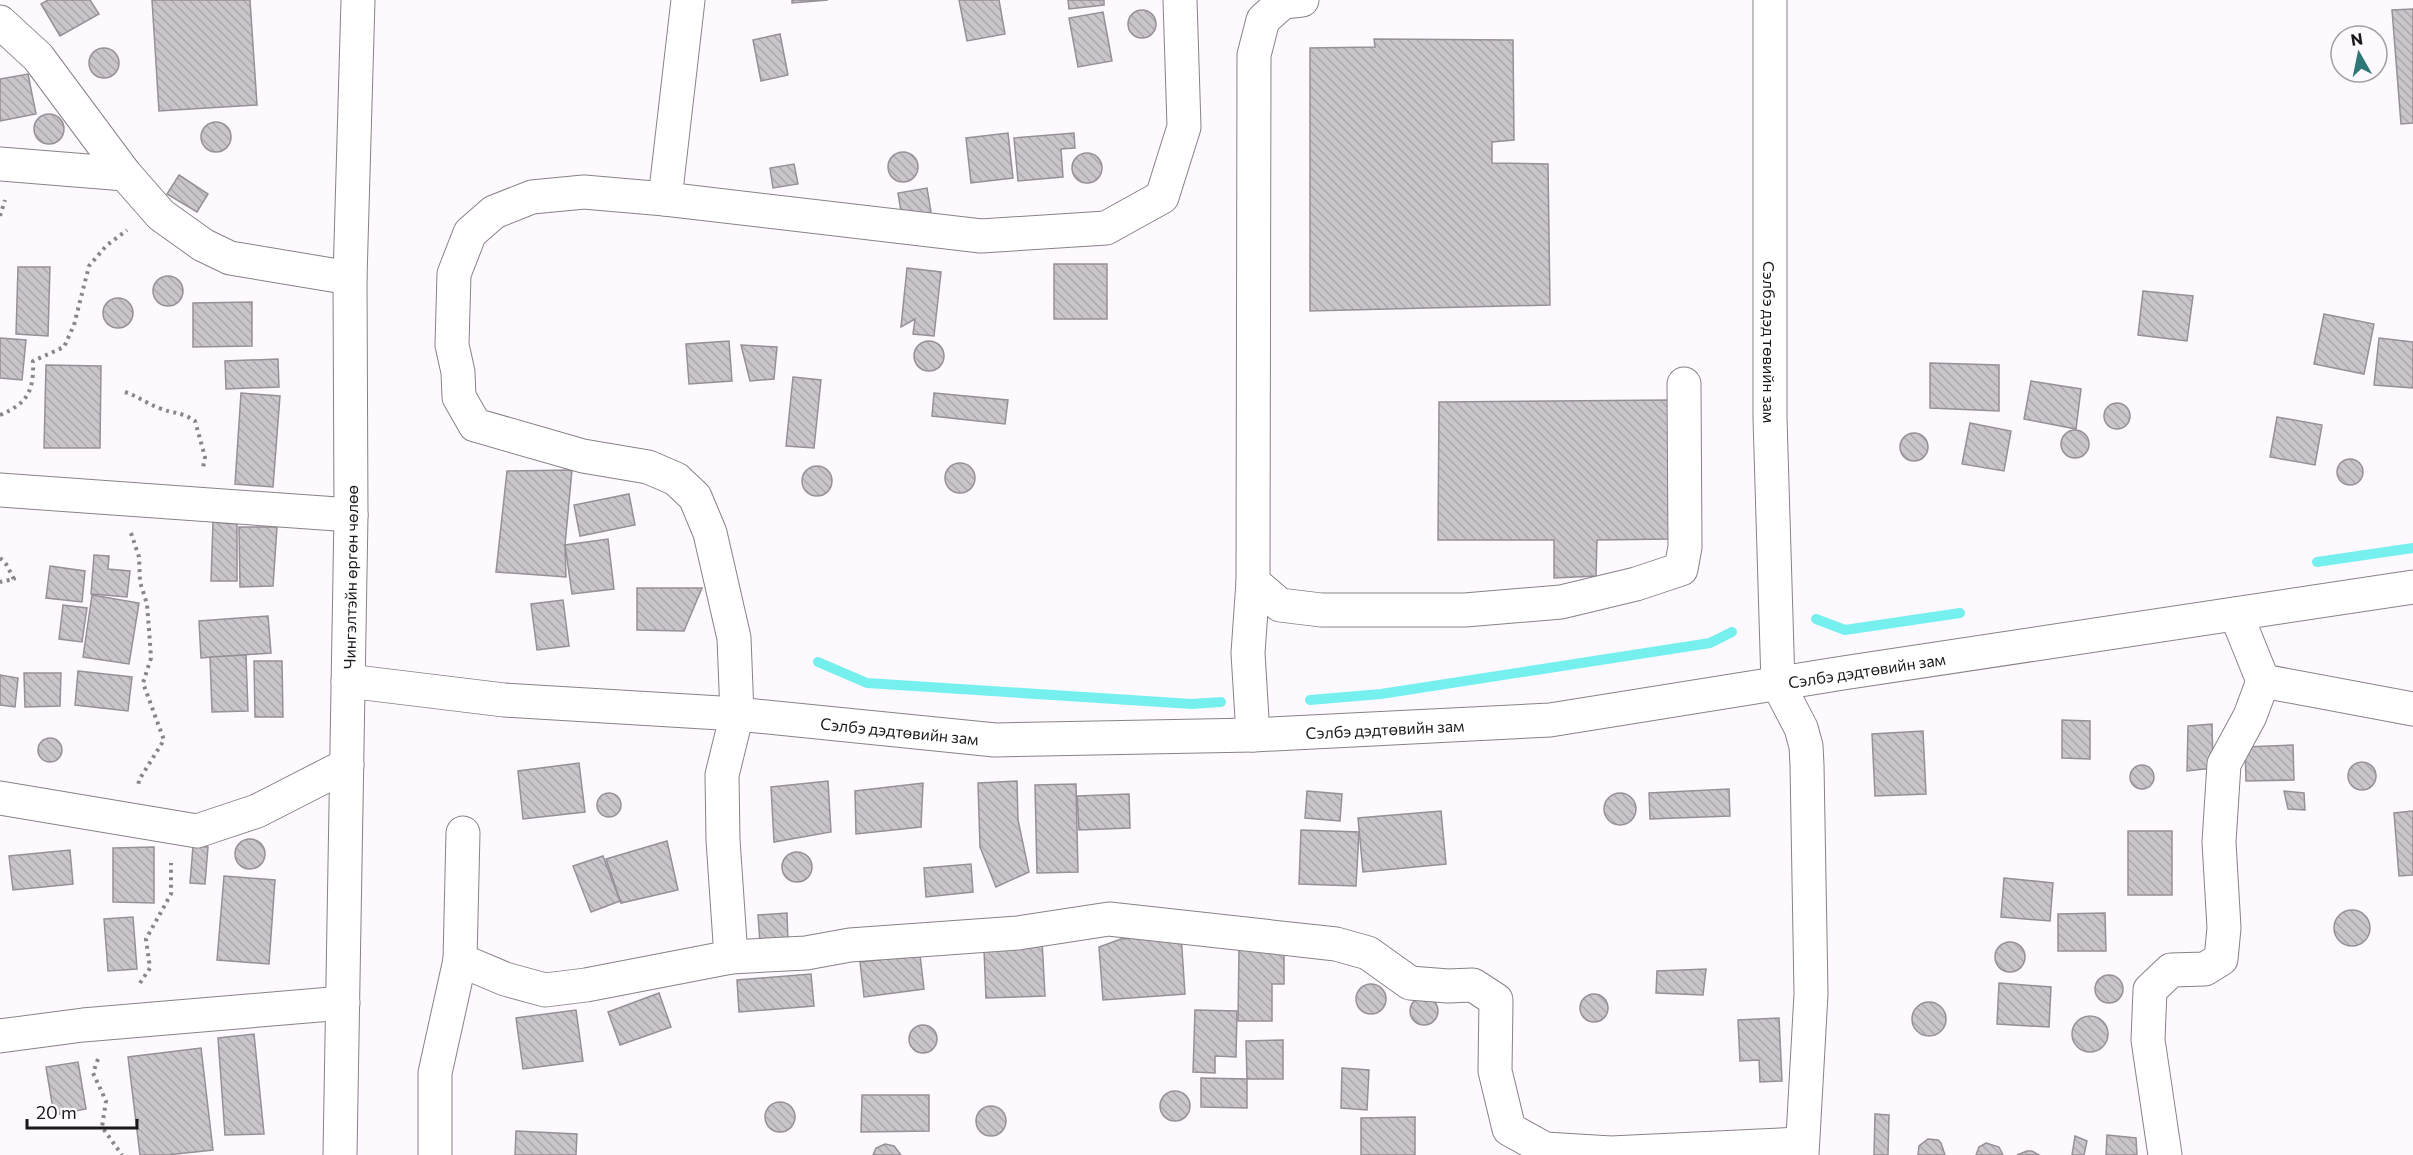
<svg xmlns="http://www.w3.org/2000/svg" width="2413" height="1155" font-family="Commissioner,sans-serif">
  <defs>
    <pattern id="building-back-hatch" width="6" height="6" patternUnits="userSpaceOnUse" patternTransform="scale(1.5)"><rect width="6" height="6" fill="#cac4cb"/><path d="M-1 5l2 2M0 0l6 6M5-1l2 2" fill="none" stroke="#ada8ae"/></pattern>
  </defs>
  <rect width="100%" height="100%" fill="#fef9ff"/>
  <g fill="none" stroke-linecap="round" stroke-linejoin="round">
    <g stroke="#76f0ee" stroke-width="10">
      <polyline points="2317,562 2413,548"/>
      <polyline points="1816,619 1845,630 1960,613"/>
      <polyline points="818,662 867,683 1192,704 1221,702"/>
      <polyline points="1310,700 1381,694 1710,643 1732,632"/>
    </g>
  </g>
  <g fill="url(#building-back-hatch)" stroke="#969097" stroke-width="1.5">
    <polygon points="48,0 90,0 99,14 60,36 41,4"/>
    <polygon points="152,0 250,0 257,105 159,111"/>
    <polygon points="792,0 828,0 792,3"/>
    <polygon points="959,0 999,0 1005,34 967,41"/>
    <polygon points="1068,0 1104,0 1104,5 1069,9"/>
    <polygon points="2413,9 2413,123 2401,124 2392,10"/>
    <circle cx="1142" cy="24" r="14"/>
    <polygon points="1103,12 1112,61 1078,67 1069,18"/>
    <polygon points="780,34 788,75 761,81 753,40"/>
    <polygon points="1374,39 1513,40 1514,140 1492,142 1492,163 1548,164 1550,305 1310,311 1310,48 1375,47"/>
    <circle cx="104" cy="63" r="15"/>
    <polygon points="28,74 36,114 0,121 0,79"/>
    <circle cx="49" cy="129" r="15"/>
    <circle cx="216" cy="137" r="15"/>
    <polygon points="1008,133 1013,178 971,183 966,138"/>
    <polygon points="1074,133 1075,148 1061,149 1063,177 1018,181 1014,138"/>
    <circle cx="903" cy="167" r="15"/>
    <circle cx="1087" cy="168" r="15"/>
    <polygon points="794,164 798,184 773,188 770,168"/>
    <polygon points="179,175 208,194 197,212 167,194"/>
    <polygon points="927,188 931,212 902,217 898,193"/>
    <rect x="1054" y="264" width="53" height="55"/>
    <polygon points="18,267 50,267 48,336 16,334"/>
    <polygon points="907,268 941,272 934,336 913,334 915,319 901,327"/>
    <circle cx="168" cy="291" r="15"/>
    <polygon points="2143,291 2193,296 2187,341 2138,335"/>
    <circle cx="118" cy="313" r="15"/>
    <polygon points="252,302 252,346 193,347 193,303"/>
    <polygon points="2324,314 2374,324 2364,374 2314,364"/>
    <polygon points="0,338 26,340 22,380 0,378"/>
    <polygon points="2379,338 2413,342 2413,388 2374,385"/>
    <polygon points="729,341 732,381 689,384 686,344"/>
    <circle cx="929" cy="356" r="15"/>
    <polygon points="741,345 777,347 774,379 750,381"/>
    <polygon points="278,359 279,387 226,389 225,361"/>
    <polygon points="1930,363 1999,365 1999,411 1930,408"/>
    <polygon points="46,365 101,366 100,448 44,448"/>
    <polygon points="793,377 821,380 814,448 786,446"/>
    <polygon points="2031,381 2081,389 2076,429 2024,419"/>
    <polygon points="241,393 280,396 273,487 235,484"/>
    <polygon points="934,393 1008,400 1005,424 932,416"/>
    <polygon points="1669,400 1671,539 1597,540 1596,576 1554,578 1554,540 1438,540 1439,402"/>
    <circle cx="2117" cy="416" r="13"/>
    <polygon points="2277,417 2322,425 2315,465 2270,457"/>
    <polygon points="1970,423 2011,431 2004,471 1962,464"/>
    <circle cx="2075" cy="444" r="14"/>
    <circle cx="1914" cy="447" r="14"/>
    <circle cx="2350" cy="472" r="13"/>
    <circle cx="960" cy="478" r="15"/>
    <circle cx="817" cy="481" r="15"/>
    <polygon points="572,470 565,545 566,577 496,572 507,471"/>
    <polygon points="629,494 635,525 580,536 574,505"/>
    <polygon points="213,522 237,524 237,581 211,581"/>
    <polygon points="239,527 277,527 273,586 240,587"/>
    <polygon points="608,539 614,589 572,594 565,545"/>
    <polygon points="94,555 109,556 108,569 130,571 127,597 91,594"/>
    <polygon points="50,566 85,571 82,602 46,598"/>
    <polygon points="637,588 702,588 684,631 637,630"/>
    <polygon points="92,595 139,603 129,664 83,657"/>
    <polygon points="563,600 569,646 537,650 531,604"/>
    <polygon points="63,605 87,608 82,642 59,639"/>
    <polygon points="268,616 271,653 201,658 199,621"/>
    <polygon points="246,655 248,711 212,712 210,657"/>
    <polygon points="254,661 282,661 283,717 255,717"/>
    <polygon points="78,671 132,677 128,711 75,705"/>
    <polygon points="24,673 61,673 60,706 25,707"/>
    <polygon points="0,675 18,678 15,707 0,705"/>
    <polygon points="2062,720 2090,721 2090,759 2062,758"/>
    <polygon points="2212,724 2213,768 2187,771 2188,726"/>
    <polygon points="1923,731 1926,794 1875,796 1872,734"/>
    <circle cx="50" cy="750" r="12"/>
    <polygon points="2293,745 2294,780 2246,781 2245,747"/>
    <circle cx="2362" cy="776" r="14"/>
    <polygon points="579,763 585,812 523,819 518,771"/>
    <circle cx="2142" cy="777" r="12"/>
    <polygon points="828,781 831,832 774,842 771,787"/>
    <polygon points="1017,781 1018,820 1029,872 996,887 980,847 978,783"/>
    <polygon points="923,783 921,827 856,834 855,791"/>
    <polygon points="1076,784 1078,872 1037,873 1035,785"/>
    <polygon points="1729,789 1730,816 1650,819 1649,793"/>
    <polygon points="1307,791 1342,794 1340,821 1305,818"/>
    <polygon points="2284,791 2304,793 2305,810 2288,809"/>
    <circle cx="1620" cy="809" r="16"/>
    <circle cx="609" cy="805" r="12"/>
    <polygon points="1129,794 1130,828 1079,830 1077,796"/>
    <polygon points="1441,811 1446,864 1363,872 1358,818"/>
    <polygon points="2413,811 2413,875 2399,876 2394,813"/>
    <polygon points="1301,830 1359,832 1356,886 1299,884"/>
    <rect x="2128" y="831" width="44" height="64"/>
    <circle cx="250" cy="854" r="15"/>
    <polygon points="667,841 678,890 621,903 606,859"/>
    <polygon points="193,846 208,847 205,884 190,883"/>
    <polygon points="154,847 154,903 113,902 113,848"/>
    <polygon points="70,850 73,884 13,890 9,856"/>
    <circle cx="797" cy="867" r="15"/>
    <polygon points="603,856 620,901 591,912 573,866"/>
    <polygon points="971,864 973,892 926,897 924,868"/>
    <polygon points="224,876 275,880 269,964 217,960"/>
    <polygon points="2004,878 2053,883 2050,921 2001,917"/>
    <circle cx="2352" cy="928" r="18"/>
    <polygon points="787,913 788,941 760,943 758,915"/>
    <polygon points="2105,913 2106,951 2058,951 2058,914"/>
    <polygon points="133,917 137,969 108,971 104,919"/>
    <polygon points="1181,935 1185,994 1103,1000 1099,947 1121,939"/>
    <polygon points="1042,940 1045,996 986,998 984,950"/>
    <circle cx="2010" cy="957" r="15"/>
    <polygon points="1239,948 1284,948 1284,984 1272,984 1272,1021 1238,1021"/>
    <polygon points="920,955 924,989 864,997 860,962"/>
    <polygon points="1706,969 1703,995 1656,993 1657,971"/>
    <polygon points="811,974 814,1006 739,1012 737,980"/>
    <circle cx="2109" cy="989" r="14"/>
    <polygon points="1999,983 2051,987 2049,1027 1997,1024"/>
    <circle cx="1371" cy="999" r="15"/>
    <polygon points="659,993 671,1027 620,1045 608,1012"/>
    <circle cx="1594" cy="1008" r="14"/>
    <circle cx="1424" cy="1011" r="14"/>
    <circle cx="1929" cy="1019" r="17"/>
    <polygon points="576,1010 583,1061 523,1069 516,1018"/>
    <polygon points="1195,1010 1237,1011 1236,1057 1215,1056 1215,1073 1193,1072"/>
    <circle cx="2090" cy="1034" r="18"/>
    <polygon points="1779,1018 1782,1081 1760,1082 1759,1060 1740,1061 1738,1020"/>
    <circle cx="923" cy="1039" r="14"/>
    <polygon points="254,1034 264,1134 225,1135 218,1038"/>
    <polygon points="1283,1040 1283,1079 1247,1079 1246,1041"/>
    <polygon points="201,1048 213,1150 167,1155 140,1155 128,1057"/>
    <polygon points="78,1062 86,1109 54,1115 46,1067"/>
    <polygon points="1342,1068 1369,1070 1367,1110 1341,1108"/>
    <polygon points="1201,1078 1247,1079 1247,1108 1201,1107"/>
    <circle cx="1175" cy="1106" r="15"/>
    <polygon points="862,1095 929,1095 929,1131 861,1132"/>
    <circle cx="780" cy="1117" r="15"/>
    <circle cx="991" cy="1121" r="15"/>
    <polygon points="1875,1114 1889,1115 1888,1155 1874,1155"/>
    <polygon points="1415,1117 1415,1155 1361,1155 1361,1118"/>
    <polygon points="516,1131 577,1134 576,1155 515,1155"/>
    <polygon points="2107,1135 2136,1138 2137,1155 2106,1155"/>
    <polygon points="2075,1136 2087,1141 2084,1155 2072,1155"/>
    <polygon points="1928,1139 1938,1140 1941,1143 1945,1155 1918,1155 1919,1146"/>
    <polygon points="1986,1143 1999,1147 2003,1155 1976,1155 1979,1147"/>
    <polygon points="885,1144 894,1146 901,1155 873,1155 876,1148"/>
    <polygon points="2027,1151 2032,1151 2039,1155 2017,1155"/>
  </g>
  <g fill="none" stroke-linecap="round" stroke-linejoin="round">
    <defs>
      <g id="minor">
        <path id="s1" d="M1770 0V418L1778 684 1801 728 1806 746 1807 765 1811 994 1802 1155"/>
        <polyline points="0,22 38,57 125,174"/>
        <polyline points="0,164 125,174 161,215 203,245 230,258 350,278"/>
        <polyline points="665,199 688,0"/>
        <polyline points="0,490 351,515"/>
        <polyline points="1253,582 1280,605 1321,610 1465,610 1561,602 1636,584 1681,569 1685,547 1684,384"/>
        <polyline points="2236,614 2263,681 2413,709"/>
        <path id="s2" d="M348 681 504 700 737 714 995 740 1253 735 1550 720 1843 673 2413 587"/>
        <polyline points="1253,735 1248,653 1253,582 1254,55 1263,20 1283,2 1302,0"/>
        <polyline points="0,798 197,831 257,811 347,765"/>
        <polyline points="731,957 723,840 722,775 737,714 734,638 710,533 695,497 676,479 648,467 583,456 475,425 459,397 458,372 452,345 454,274 470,233 494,212 532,197 584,192 665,199 981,236 1106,228 1162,197 1184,127 1180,0"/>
        <polyline points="460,960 505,979 545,990 586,985 731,957 806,953 850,945 1018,933 1109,919 1336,944 1368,953 1410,983 1448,986 1473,985 1496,1000 1495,1071 1509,1129 1545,1149 1611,1153 1802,1144"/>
        <polyline points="0,1036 83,1025 343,1003"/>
        <polyline points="435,1155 435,1073 460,960 463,833"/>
        <polyline points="2165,1155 2148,1040 2150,990 2171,970 2205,969 2221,959 2224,928 2219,842 2224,764 2250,716 2263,681"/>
      </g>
      <g id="major">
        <path id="s3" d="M340 1155 351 515 350 278 358 0"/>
      </g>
    </defs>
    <use href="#minor" stroke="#888288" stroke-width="35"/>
    <use href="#major" stroke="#888288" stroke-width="35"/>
    <g stroke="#89868a" stroke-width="4" stroke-dasharray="3 4.5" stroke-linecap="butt">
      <polyline points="0,216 5,200"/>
      <path d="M125 392C137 396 148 404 159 408 173 414 180 411 195 421L205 457 203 468"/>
      <path d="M0 415C28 403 34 391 33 361L64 347 74 325 89 266 106 246 127 230"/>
      <polyline points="131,533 139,557 140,582 147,604 149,629 151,658 143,683 164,740 139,780 138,787"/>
      <polyline points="0,558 6,564 14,579 0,582"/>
      <polyline points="140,983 150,968 146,939 171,894 171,863"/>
      <polyline points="98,1059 93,1073 106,1101 102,1127 122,1155"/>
    </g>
    <use href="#minor" stroke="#fff" stroke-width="33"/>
    <use href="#major" stroke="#fff" stroke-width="33"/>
  </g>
  <g text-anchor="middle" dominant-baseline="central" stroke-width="4.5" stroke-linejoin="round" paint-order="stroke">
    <g font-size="16" fill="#1b181b" stroke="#fef9ff">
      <text stroke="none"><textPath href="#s1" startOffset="342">Сэлбэ дэд төвийн зам</textPath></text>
      <text stroke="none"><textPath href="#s3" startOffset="578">Чингэлтэйн өргөн чөлөө</textPath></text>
      <text stroke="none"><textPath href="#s2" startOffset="1526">Сэлбэ дэдтөвийн зам</textPath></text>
      <text stroke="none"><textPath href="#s2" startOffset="1040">Сэлбэ дэдтөвийн зам</textPath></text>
      <text stroke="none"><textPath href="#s2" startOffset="554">Сэлбэ дэдтөвийн зам</textPath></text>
    </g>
  </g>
  <g transform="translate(2359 54) rotate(351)"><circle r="28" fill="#fef9ff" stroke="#a39fa4" stroke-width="1.5"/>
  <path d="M0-4.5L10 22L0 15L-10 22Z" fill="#2e7877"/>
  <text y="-9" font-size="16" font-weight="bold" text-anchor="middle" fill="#1b181b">N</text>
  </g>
  <path d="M27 1119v9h110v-9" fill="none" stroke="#1b181b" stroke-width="3"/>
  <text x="36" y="1119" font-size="18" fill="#1b181b" stroke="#fef9ff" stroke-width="4.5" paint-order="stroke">20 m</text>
</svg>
